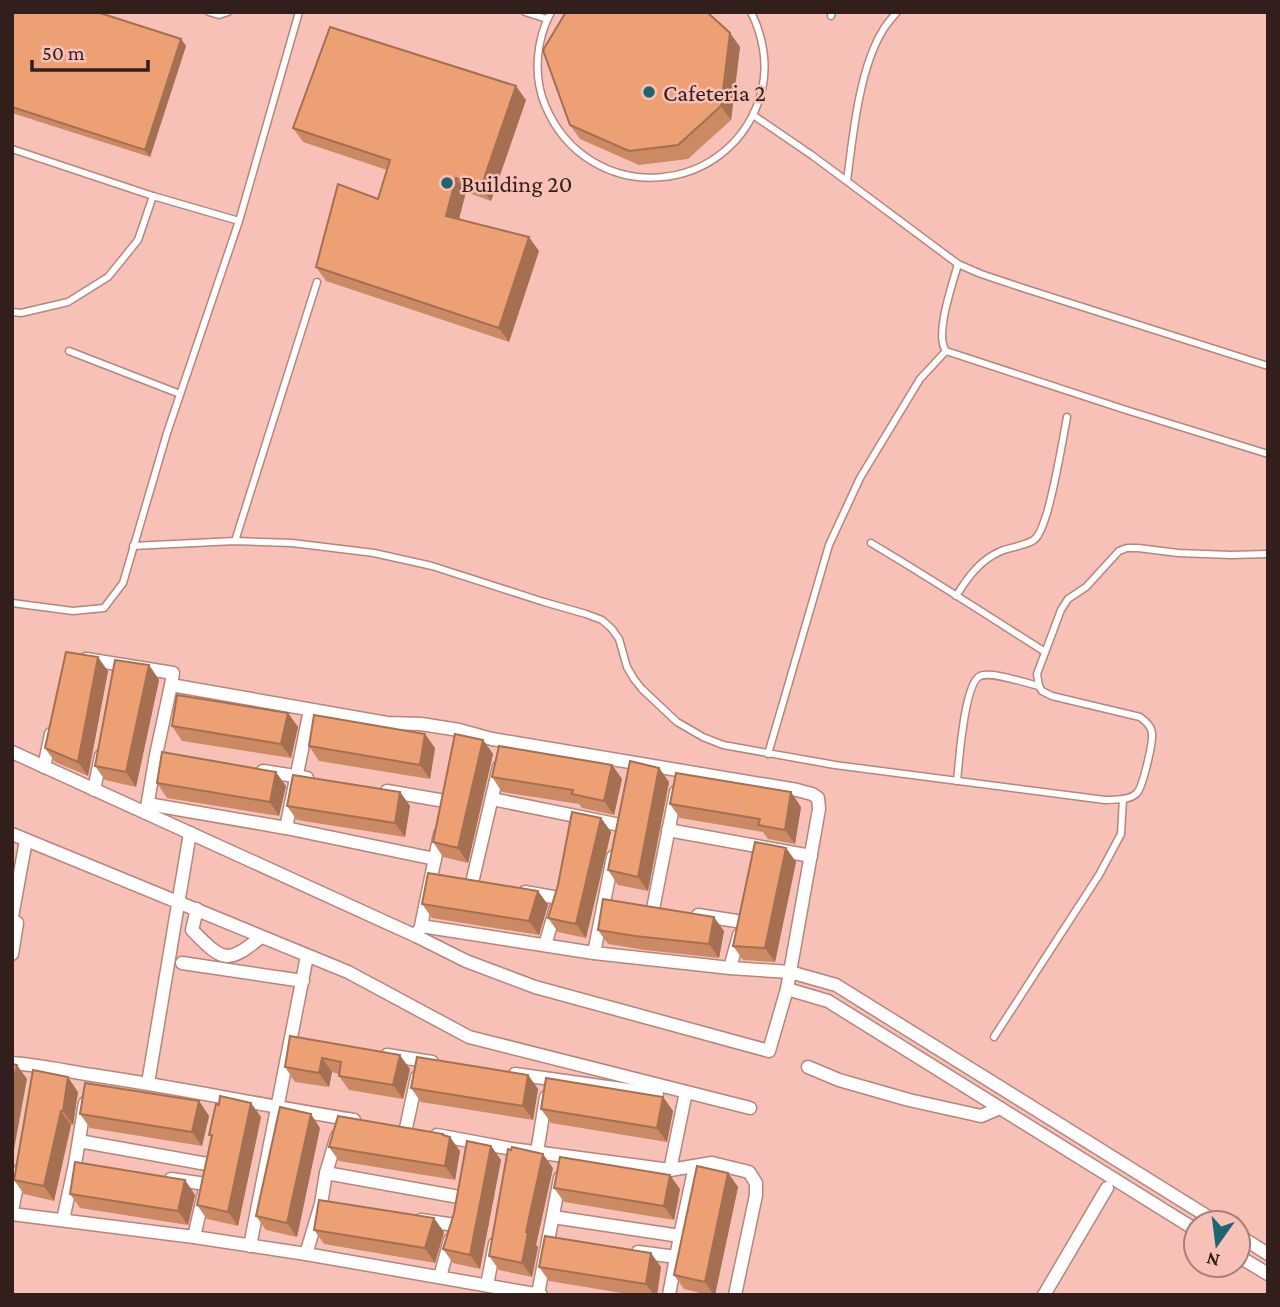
<svg xmlns="http://www.w3.org/2000/svg" width="1280" height="1307" font-family="'Crimson Pro',serif">
  <rect width="100%" height="100%" fill="#f7c1b7"/>
  <g fill="none" stroke-linecap="round" stroke-linejoin="round">
    <defs>
      <g id="service">
        <polyline points="209,12 219,15 228,12"/>
        <polyline points="525,12 547,19"/>
        <path d="M551 12C536 40 533 76 545 105 588 209 734 199 762 90 768 64 763 36 751 12"/>
        <polyline points="831,16 832,12"/>
        <polyline points="753,115 813,156 958,264 981,274 1026,289 1268,366"/>
        <polyline points="12,149 153,196 239,221"/>
        <path d="M847 181C853 135 859 69 883 30 887 23 892 18 897 12"/>
        <path d="M958 264C953 283 934 335 946 351L1123 409 1268 454"/>
        <polyline points="12,312 21,313 68,302 108,277 138,240 153,196"/>
        <polyline points="69,351 180,394"/>
        <polyline points="235,541 317,282"/>
        <path d="M871 543C930 578 987 615 1045 652"/>
        <path d="M133 546 235 541 292 543 374 553 432 566 544 602 586 614 602 620 612 629 619 639 627 667 634 679 642 689 677 722 703 737 723 745 835 765 1105 800C1116 799 1129 801 1137 793 1143 786 1153 743 1152 734 1152 726 1145 721 1140 717L1052 696 1042 691 1039 686 1037 674 1061 610 1068 599 1086 587 1119 551 1127 548H1138L1178 553 1231 555 1268 554"/>
        <path d="M956 596C968 577 980 560 1001 551 1011 547 1030 545 1036 538 1042 531 1044 521 1047 513 1056 481 1061 449 1067 417"/>
        <polyline points="12,603 73,611 104,608 123,583 167,433 239,221 299,12"/>
        <polyline points="768,754 829,545 860,478 920,379 946,351"/>
        <path d="M957 781C959 762 964 684 980 676 992 671 1025 683 1039 686"/>
        <polyline points="994,1037 1099,875 1121,834 1123,799"/>
      </g>
      <g id="minor">
        <polyline points="86,659 173,673 171,685"/>
        <polyline points="12,752 416,936 419,930"/>
        <polyline points="44,767 51,734"/>
        <polyline points="263,771 307,778"/>
        <polyline points="94,790 101,756"/>
        <polyline points="387,791 445,801"/>
        <polyline points="492,799 620,825"/>
        <polyline points="148,804 286,828 435,859"/>
        <polyline points="146,813 156,755 171,685 387,723 421,724 459,730 492,739 797,790 812,794 818,798 819,809 787,989 769,1051 535,987 466,961 416,936"/>
        <polyline points="286,828 310,710"/>
        <polyline points="668,830 811,856"/>
        <polyline points="12,834 348,972 469,1037 750,1108"/>
        <polyline points="440,834 421,926 594,953 730,968 790,972 836,985 1218,1223"/>
        <polyline points="472,883 499,767"/>
        <polyline points="525,892 559,898"/>
        <path d="M197 909 192 930C222 960 226 966 261 937"/>
        <polyline points="653,909 676,792"/>
        <polyline points="698,915 743,922"/>
        <polyline points="12,917 26,840"/>
        <polyline points="12,919 17,923 12,954"/>
        <polyline points="545,945 556,908"/>
        <polyline points="594,953 613,857"/>
        <polyline points="182,963 303,981"/>
        <polyline points="730,968 739,935"/>
        <polyline points="787,989 828,1001 1196,1230"/>
        <polyline points="387,1055 432,1062"/>
        <path d="M12 1063C39 1065 66 1071 92 1075 180 1088 266 1106 354 1120"/>
        <polyline points="808,1067 839,1080 909,1100 981,1116 1000,1108"/>
        <polyline points="515,1074 657,1094"/>
        <polyline points="148,1083 190,833"/>
        <polyline points="406,1128 417,1077"/>
        <polyline points="437,1135 512,1149 670,1170 712,1163 749,1172 756,1183 756,1195 735,1295"/>
        <polyline points="79,1141 207,1164"/>
        <polyline points="537,1152 546,1097"/>
        <polyline points="670,1170 686,1092"/>
        <polyline points="326,1173 459,1197"/>
        <polyline points="171,1179 206,1184"/>
        <polyline points="12,1211 20,1170"/>
        <polyline points="12,1214 194,1237 306,1254 541,1295"/>
        <polyline points="553,1217 680,1236"/>
        <polyline points="63,1220 75,1164 85,1103"/>
        <polyline points="421,1220 455,1225"/>
        <polyline points="1238,1235 1268,1254"/>
        <polyline points="194,1237 204,1193"/>
        <polyline points="250,1246 307,956"/>
        <polyline points="638,1252 676,1257"/>
        <polyline points="306,1254 321,1204 326,1173 337,1136"/>
        <polyline points="1238,1256 1268,1274"/>
        <polyline points="440,1277 450,1240"/>
        <polyline points="487,1285 495,1244"/>
        <polyline points="538,1294 560,1178"/>
        <polyline points="669,1295 680,1236 695,1166"/>
        <polyline points="1044,1295 1107,1188"/>
      </g>
    </defs>
    <use href="#service" stroke="#b7857c" stroke-width="9"/>
    <use href="#minor" stroke="#b7857c" stroke-width="15"/>
    <use href="#service" stroke="#fff" stroke-width="6"/>
    <use href="#minor" stroke="#fff" stroke-width="12"/>
  </g>
  <g fill="#cb8a64">
    <polygon points="12,12 181,39 186,46 150,157 12,113"/>
    <polygon points="730,33 740,47 731,120 688,159 639,165 580,139 570,125"/>
    <polygon points="526,100 491,201 466,192 459,219 539,251 509,342 326,281 316,267 378,199 387,170 303,142 293,128"/>
    <polygon points="149,665 159,680 136,787 105,780 95,766"/>
    <polygon points="108,671 88,776 55,762 45,748"/>
    <polygon points="288,713 298,727 291,758 182,741 172,726"/>
    <polygon points="483,740 493,754 468,863 443,857 433,842"/>
    <polygon points="309,746 435,748 430,779 319,761"/>
    <polygon points="612,765 622,779 614,815 582,808 579,804 502,792 492,777"/>
    <polygon points="659,768 669,782 648,891 618,885 608,870"/>
    <polygon points="157,783 286,786 279,816 167,798"/>
    <polygon points="400,792 410,806 405,837 297,820 287,806"/>
    <polygon points="670,804 801,807 795,844 768,839 763,832 680,818"/>
    <polygon points="601,818 611,832 586,938 558,932 548,918 558,885"/>
    <polygon points="786,848 796,862 775,962 743,960 733,946"/>
    <polygon points="538,891 548,905 539,935 432,918 422,904"/>
    <polygon points="598,930 724,931 719,958 645,950 608,944"/>
    <polygon points="290,1036 410,1069 403,1099 349,1090 339,1076 339,1074 332,1072 329,1087 295,1082 285,1067"/>
    <polygon points="33,1070 78,1092 73,1125 71,1125 54,1201 24,1194 14,1180"/>
    <polygon points="528,1075 538,1089 533,1120 421,1102 411,1088"/>
    <polygon points="663,1097 673,1111 667,1142 551,1123 541,1109"/>
    <polygon points="199,1101 209,1116 202,1146 90,1128 80,1114"/>
    <polygon points="251,1103 261,1117 238,1226 207,1219 197,1205 212,1138 209,1135"/>
    <polygon points="320,1128 297,1237 266,1230 256,1216"/>
    <polygon points="443,1134 460,1151 455,1180 339,1161 329,1147"/>
    <polygon points="491,1146 501,1160 480,1269 453,1263 443,1249"/>
    <polygon points="553,1168 536,1245 538,1247 532,1277 499,1270 489,1256"/>
    <polygon points="728,1173 738,1187 715,1295 708,1295 684,1289 674,1275"/>
    <polygon points="185,1180 195,1195 188,1225 80,1208 70,1194"/>
    <polygon points="554,1188 680,1189 674,1220 564,1202"/>
    <polygon points="314,1230 444,1232 435,1263 324,1244"/>
    <polygon points="539,1267 661,1267 657,1295 634,1295 549,1281"/>
  </g>
  <g fill="#a57051">
    <polygon points="730,33 740,47 731,120 721,106"/>
    <polygon points="181,39 186,46 150,157 145,150"/>
    <polygon points="516,86 526,100 491,201 481,187"/>
    <polygon points="456,178 466,192 456,230 446,216"/>
    <polygon points="529,237 539,251 509,342 499,328"/>
    <polygon points="98,657 108,671 88,776 78,762"/>
    <polygon points="149,665 159,680 136,787 126,772"/>
    <polygon points="288,713 298,727 291,758 281,744"/>
    <polygon points="425,734 435,748 430,779 420,765"/>
    <polygon points="483,740 493,754 468,863 458,848"/>
    <polygon points="612,765 622,779 614,815 604,801"/>
    <polygon points="659,768 669,782 648,891 638,877"/>
    <polygon points="276,772 286,786 279,816 270,802"/>
    <polygon points="400,792 410,806 405,837 395,823"/>
    <polygon points="791,792 801,807 795,844 785,830"/>
    <polygon points="601,818 611,832 586,938 576,924"/>
    <polygon points="786,848 796,862 775,962 765,948"/>
    <polygon points="538,891 548,905 539,935 529,921"/>
    <polygon points="714,917 724,931 719,958 709,944"/>
    <polygon points="400,1055 410,1069 403,1099 393,1085"/>
    <polygon points="322,1058 332,1072 329,1087 319,1073"/>
    <polygon points="17,1065 27,1079 12,1160 12,1089"/>
    <polygon points="528,1075 538,1089 533,1120 523,1106"/>
    <polygon points="68,1077 78,1092 73,1125 63,1111"/>
    <polygon points="663,1097 673,1111 667,1142 657,1128"/>
    <polygon points="199,1101 209,1116 202,1146 192,1132"/>
    <polygon points="251,1103 261,1117 238,1226 228,1212"/>
    <polygon points="61,1111 71,1125 54,1201 44,1186"/>
    <polygon points="311,1114 320,1128 297,1237 287,1223"/>
    <polygon points="443,1134 449,1142 450,1137 460,1151 455,1180 445,1166"/>
    <polygon points="491,1146 501,1160 480,1269 470,1255"/>
    <polygon points="543,1154 553,1168 536,1245 538,1247 532,1277 522,1263 526,1232"/>
    <polygon points="728,1173 738,1187 715,1295 714,1295 705,1282"/>
    <polygon points="670,1175 680,1189 674,1220 664,1206"/>
    <polygon points="185,1180 195,1195 188,1225 178,1211"/>
    <polygon points="434,1218 444,1232 435,1263 425,1248"/>
    <polygon points="651,1253 661,1267 657,1295 654,1295 646,1284"/>
  </g>
  <g fill="#eca074" stroke="#a57051" stroke-width="2">
    <polygon points="12,12 97,12 181,39 145,150 12,107"/>
    <polygon points="566,12 707,12 730,33 721,106 678,145 629,151 570,125 543,50"/>
    <polygon points="330,27 516,86 481,187 456,178 446,216 529,237 499,328 316,267 338,184 378,199 390,160 293,128"/>
    <polygon points="66,652 98,657 78,762 45,748"/>
    <polygon points="115,660 149,665 126,772 95,766"/>
    <polygon points="177,695 288,713 281,744 172,726"/>
    <polygon points="314,715 425,734 420,765 309,746"/>
    <polygon points="455,734 483,740 458,848 433,842"/>
    <polygon points="499,746 612,765 604,801 572,794 573,790 492,777"/>
    <polygon points="162,752 276,772 270,802 157,783"/>
    <polygon points="630,761 659,768 638,877 608,870"/>
    <polygon points="676,773 791,792 785,830 758,825 760,819 670,804"/>
    <polygon points="293,775 400,792 395,823 287,806"/>
    <polygon points="572,812 601,818 576,924 548,918 558,885"/>
    <polygon points="755,842 786,848 765,948 733,946"/>
    <polygon points="428,873 538,891 529,921 422,904"/>
    <polygon points="603,899 714,917 709,944 635,936 598,930"/>
    <polygon points="290,1036 400,1055 393,1085 339,1076 341,1062 322,1058 319,1073 285,1067"/>
    <polygon points="417,1057 528,1075 523,1106 411,1088"/>
    <polygon points="12,1064 17,1065 12,1089"/>
    <polygon points="33,1070 68,1077 63,1111 61,1111 44,1186 14,1180"/>
    <polygon points="546,1078 663,1097 657,1128 541,1109"/>
    <polygon points="85,1083 199,1101 192,1132 80,1114"/>
    <polygon points="220,1096 251,1103 228,1212 197,1205 212,1135 209,1135 216,1104 219,1105"/>
    <polygon points="280,1107 311,1114 287,1223 256,1216"/>
    <polygon points="338,1116 443,1134 443,1135 450,1137 445,1166 329,1147"/>
    <polygon points="467,1141 491,1146 470,1255 443,1249 454,1213"/>
    <polygon points="512,1147 543,1154 526,1232 528,1233 522,1263 489,1256 508,1149 511,1150"/>
    <polygon points="560,1157 670,1175 664,1206 554,1188"/>
    <polygon points="75,1162 185,1180 178,1211 70,1194"/>
    <polygon points="697,1166 728,1173 705,1282 674,1275"/>
    <polygon points="319,1200 434,1218 425,1248 314,1230"/>
    <polygon points="545,1236 651,1253 646,1284 539,1267"/>
  </g>
  <g fill="#1c6672" stroke="#f7c1b7" stroke-width="2.5">
    <circle cx="649" cy="92" r="7"/>
    <circle cx="447" cy="183" r="7"/>
  </g>
  <g text-anchor="middle" dominant-baseline="central" stroke-width="5" stroke-linejoin="round" paint-order="stroke">
    <g font-size="24" fill="#321e1b" stroke="#f7c1b7" text-anchor="start">
      <text x="663" y="92">Cafeteria 2</text>
      <text x="461" y="183">Building 20</text>
    </g>
  </g>
  <rect width="1280" height="1307" fill="none" stroke="#321e1b" stroke-width="28"/>
  <g transform="translate(1217 1244) rotate(194)"><circle r="33" fill="#f7c1b7" stroke="#a88079" stroke-width="2"/>
  <path d="M0-5L12 26L0 18L-12 26Z" fill="#1c6672"/>
  <text y="-10" font-size="19" font-weight="bold" text-anchor="middle" fill="#321e1b">N</text>
  </g>
  <path d="M32 60v10h116v-10" fill="none" stroke="#321e1b" stroke-width="3.5"/>
  <text x="42" y="60" font-size="21" fill="#321e1b" stroke="#f7c1b7" stroke-width="5" paint-order="stroke">50 m</text>
</svg>
